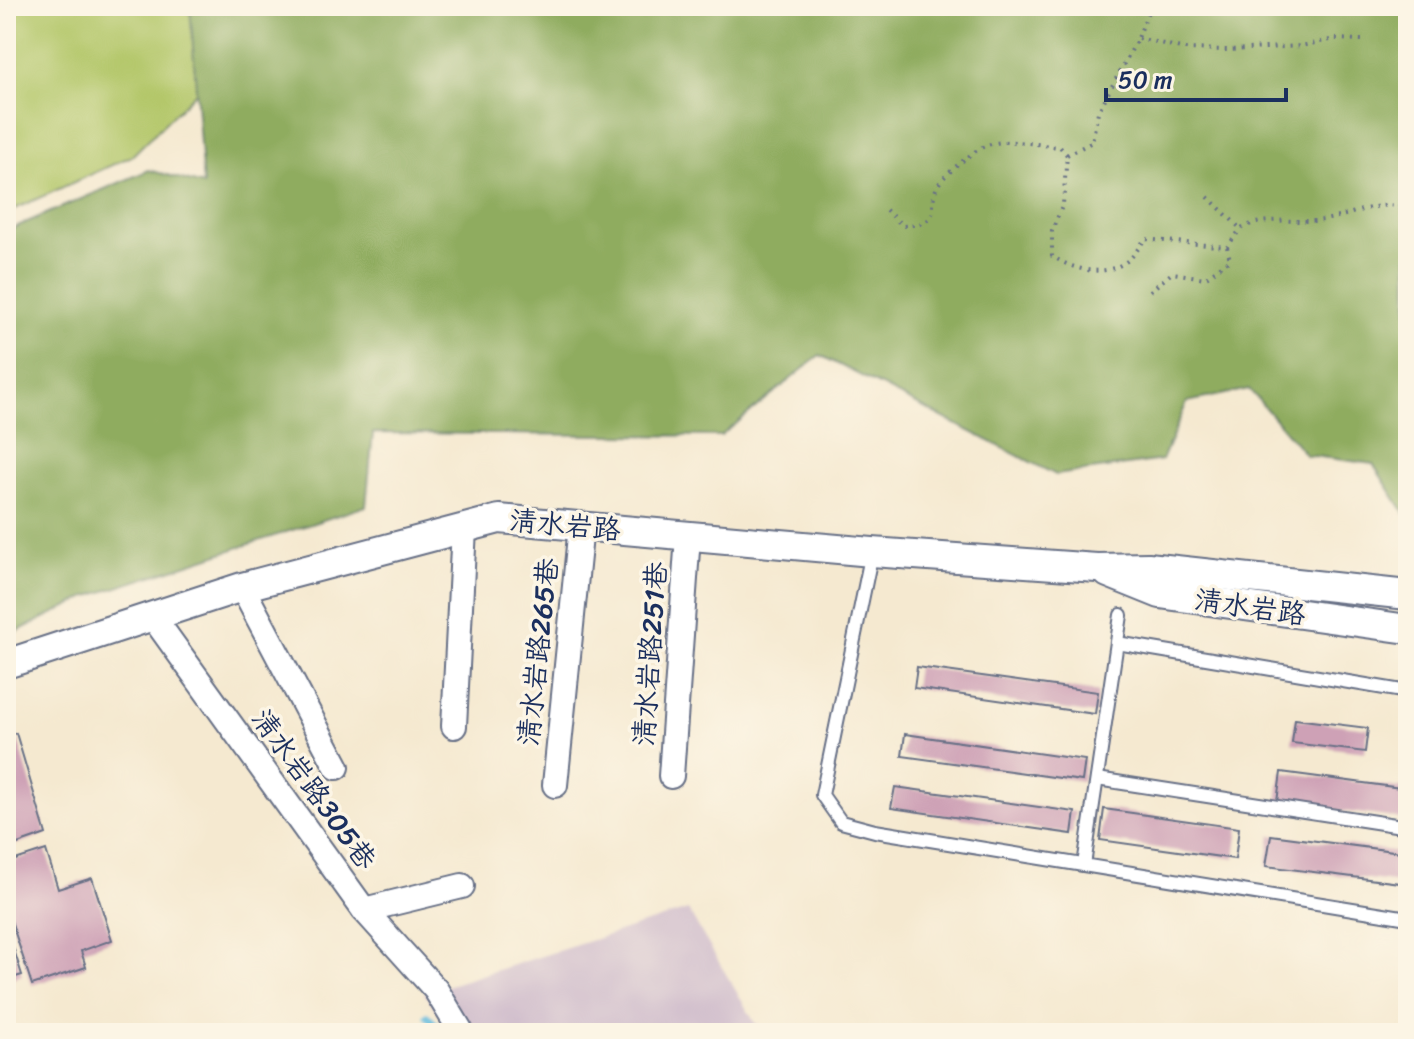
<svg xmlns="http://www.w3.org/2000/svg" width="1414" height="1039" font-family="Sriracha,'LXGW WenKai TC',sans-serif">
  <rect width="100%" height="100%" fill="#fcf5e5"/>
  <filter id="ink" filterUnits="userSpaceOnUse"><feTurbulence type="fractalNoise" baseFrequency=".0125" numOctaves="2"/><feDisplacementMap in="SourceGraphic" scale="16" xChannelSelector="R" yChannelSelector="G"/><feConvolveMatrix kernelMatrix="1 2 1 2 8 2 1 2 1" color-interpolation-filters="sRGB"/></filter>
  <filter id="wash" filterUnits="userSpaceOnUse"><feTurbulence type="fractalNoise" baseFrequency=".006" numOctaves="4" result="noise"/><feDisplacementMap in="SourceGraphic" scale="32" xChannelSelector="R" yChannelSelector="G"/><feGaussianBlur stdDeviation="1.8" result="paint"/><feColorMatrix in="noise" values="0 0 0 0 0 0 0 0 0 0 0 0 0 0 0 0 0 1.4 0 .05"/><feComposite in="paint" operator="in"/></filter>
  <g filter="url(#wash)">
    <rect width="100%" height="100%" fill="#f5e9d0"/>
    <polygon fill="#d0bdcc" points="688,910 755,1023 774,1033 452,1033 424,993"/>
    <polygon fill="#b4c76a" stroke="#687b64" stroke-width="2" points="6,6 282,6 132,156 6,213"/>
    <polygon fill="#8fac5e" stroke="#556e5e" stroke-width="2" points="190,6 365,10 364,6 1408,6 1408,518 1373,464 1306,455 1249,389 1187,402 1162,460 1056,475 820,355 721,436 373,433 366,506 87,597 6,637 6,231 149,170 203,185"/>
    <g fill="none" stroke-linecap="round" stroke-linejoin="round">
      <polyline stroke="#5fbadd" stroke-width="7" points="427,1016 444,1033"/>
    </g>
    <g id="blocks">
      <g fill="#cea1b6">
        <polygon points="917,667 1098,692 1095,714 914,688"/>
        <polygon points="1295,719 1368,728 1365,752 1292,743"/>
        <polygon points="16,733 46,834 6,848 6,736"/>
        <polygon points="905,734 1085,760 1082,781 902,756"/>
        <polygon points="1281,772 1408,789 1408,820 1277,802"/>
        <polygon points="895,787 1075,812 1072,834 891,808"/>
        <polygon points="1104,809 1239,828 1235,859 1100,840"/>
        <polygon points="1271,835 1408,853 1408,884 1266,866"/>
        <polygon points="46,850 58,889 92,878 112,940 81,951 86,967 32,985 6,905 6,863"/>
        <polygon points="6,925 22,975 6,980"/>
      </g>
    </g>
  </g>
  <g filter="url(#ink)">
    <use href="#blocks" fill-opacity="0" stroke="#677086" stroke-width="2"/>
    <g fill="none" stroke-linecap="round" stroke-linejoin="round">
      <defs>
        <g id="service">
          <polyline points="872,552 822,795 841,822 875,831 1408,918"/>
          <polyline points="1117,643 1408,692"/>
          <polyline points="1097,779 1408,827"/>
          <polyline points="1084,865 1121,615"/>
        </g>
        <g id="minor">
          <polyline points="242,587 337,767"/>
          <polyline points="153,617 364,910 436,990 462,1033"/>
          <polyline points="454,726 464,528"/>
          <polyline points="671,776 688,536"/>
          <polyline points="555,785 581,526"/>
          <polyline points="364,910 462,886"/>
        </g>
        <g id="tertiary">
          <polyline points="1108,573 1160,594 1408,629"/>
          <polyline points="6,664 242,587 499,519 872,552 1097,568 1148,567 1408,595"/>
        </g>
      </defs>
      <use href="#service" stroke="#677086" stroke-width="16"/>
      <use href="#minor" stroke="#677086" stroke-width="28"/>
      <use href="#tertiary" stroke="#677086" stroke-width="32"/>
      <g stroke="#677086" stroke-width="4" stroke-dasharray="2 6" stroke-linecap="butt">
        <polyline points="1138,38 1185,49 1230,50 1301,46 1335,39 1362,40"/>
        <polyline points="1067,155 1092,142 1098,112 1138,38 1150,6"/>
        <polyline points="1208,197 1241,229"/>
        <path d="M886 210 903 226C950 223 922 205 941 181 947 173 976 149 985 146 1006 137 1037 145 1060 147L1067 155 1063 204 1052 231V256C1073 270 1102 277 1124 263 1133 258 1139 247 1145 239L1227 247C1232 241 1237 232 1243 228 1266 215 1298 224 1323 220 1352 216 1378 199 1408 208"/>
        <polyline points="1150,291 1172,273 1205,278 1230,260 1227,247"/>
      </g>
      <use href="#service" stroke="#fff" stroke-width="12"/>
      <use href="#minor" stroke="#fff" stroke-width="24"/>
      <use href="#tertiary" stroke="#fff" stroke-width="28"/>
    </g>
  </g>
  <g text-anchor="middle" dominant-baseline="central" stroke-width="7" stroke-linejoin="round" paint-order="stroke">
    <g font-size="28" fill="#1b2f5e" stroke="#fcf5e5">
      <text transform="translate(565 525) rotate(5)">清水岩路</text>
      <text transform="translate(1250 607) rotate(8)">清水岩路</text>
      <text transform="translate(538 652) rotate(-84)">清水岩路265巷</text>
      <text transform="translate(650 654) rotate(-86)">清水岩路251巷</text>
      <text transform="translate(314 789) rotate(54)">清水岩路305巷</text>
    </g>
  </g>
  <rect width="1414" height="1039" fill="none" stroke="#fcf5e5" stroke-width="32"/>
  <path d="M1106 88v12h180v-12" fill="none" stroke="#1b2f5e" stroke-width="4"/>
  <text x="1118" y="88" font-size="24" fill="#1b2f5e" stroke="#fcf5e5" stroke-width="6" paint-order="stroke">50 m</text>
</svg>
